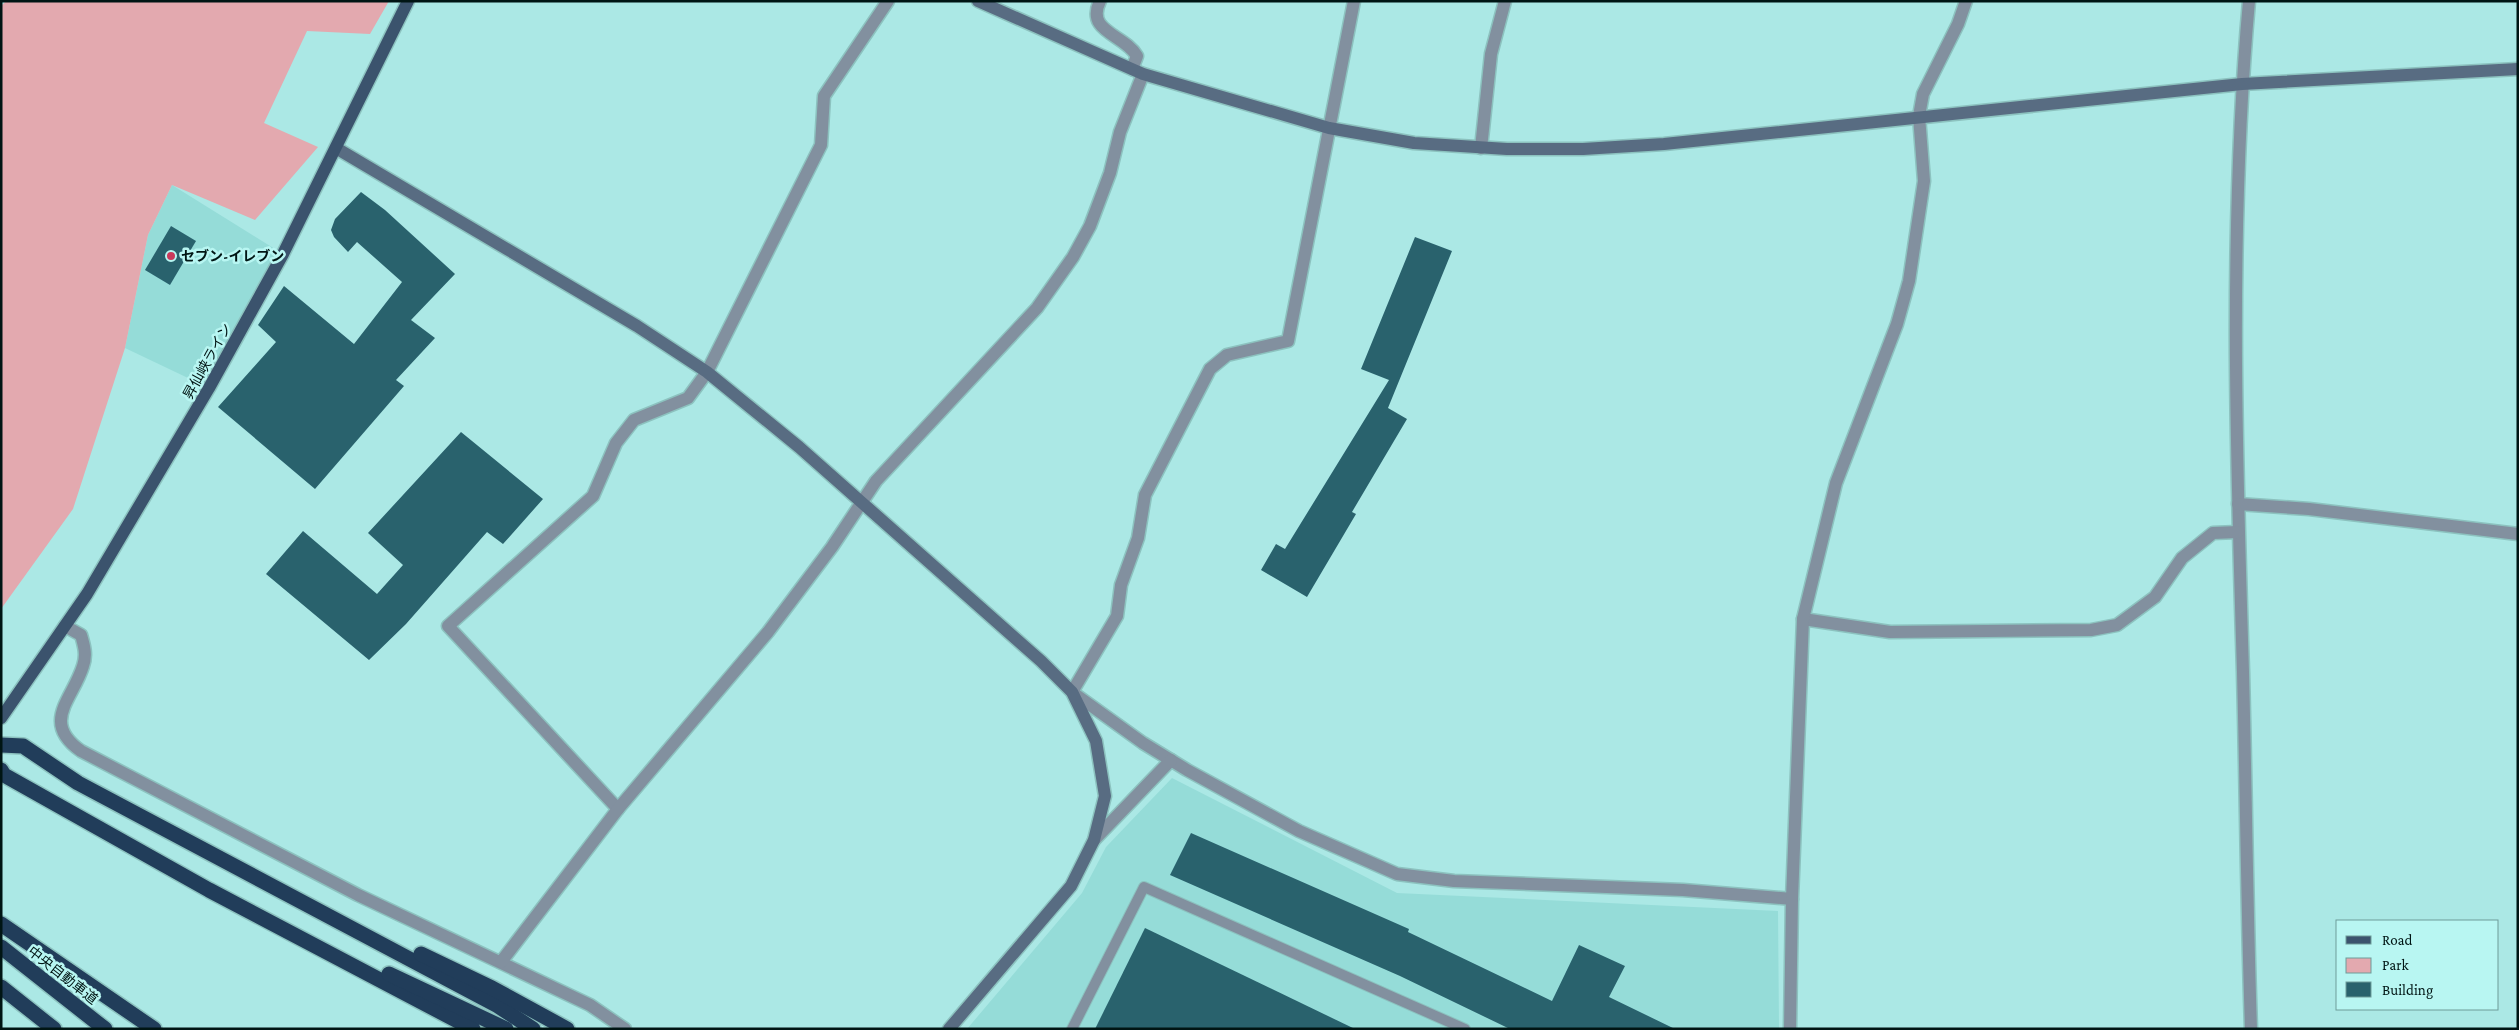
<svg xmlns="http://www.w3.org/2000/svg" width="2519" height="1030" font-family="'Crimson Pro','Noto Sans JP',serif">
  <rect width="100%" height="100%" fill="#abe8e5"/>
  <g fill="#95dcd8">
    <polygon points="172,185 283,254 209,388 125,348 148,235"/>
    <polygon points="1172,778 1397,893 1778,911 1779,1029 967,1029 1082,893 1106,847"/>
  </g>
  <polygon fill="#e3a9af" points="6,1 389,1 370,34 307,31 264,123 318,147 255,220 172,185 148,235 125,348 73,509 1,609 1,6"/>
  <g fill="#29626d">
    <polygon points="361,192 385,210 455,274 411,320 435,338 396,380 404,386 315,489 218,407 276,342 258,325 284,286 354,344 402,282 357,242 348,252 334,237 331,230 335,219"/>
    <polygon points="171,226 196,241 170,285 145,270"/>
    <polygon points="1415,237 1452,251 1388,408 1407,419 1352,512 1356,514 1307,597 1261,570 1276,544 1285,549 1389,380 1361,369"/>
    <polygon points="461,432 543,499 503,544 487,532 406,624 369,660 266,574 303,531 377,594 403,565 368,533"/>
    <polygon points="1191,833 1409,929 1408,932 1552,1001 1579,945 1625,966 1609,997 1675,1029 1510,1029 1400,976 1170,875"/>
    <polygon points="1145,928 1355,1029 1095,1029"/>
  </g>
  <g fill="none" stroke-linecap="round" stroke-linejoin="round">
    <defs>
      <polyline id="lane" points="1072,1029 1144,887 1465,1029"/>
      <g id="street">
        <path d="M1100 1C1085 32 1124 34 1137 56L1132 69"/>
        <polyline points="1354,1 1288,341 1227,355 1210,369 1145,495 1138,538 1121,585 1117,616 1072,692 1143,743 1187,770 1299,831 1397,874 1454,881 1683,890 1792,899"/>
        <path d="M2249 1C2229 224 2236 449 2243 672 2246 791 2247 910 2251 1029"/>
        <polyline points="1481,148 1491,54 1505,1"/>
        <polyline points="2238,504 2309,509 2518,534"/>
        <polyline points="1803,619 1890,632 2091,630 2117,625 2155,597 2182,558 2213,533 2238,532"/>
        <path d="M65 626 81 635C84 645 87 655 83 666 73 699 40 722 81 751L358 895 590 1005 625 1029"/>
        <polyline points="618,809 448,626 593,496 616,443 634,420 688,398 707,372 821,145 824,96 888,1"/>
        <polyline points="1094,840 1171,760"/>
        <polyline points="501,962 618,809 768,632 832,547 876,481 1037,308 1073,257 1090,226 1110,173 1120,132 1143,74"/>
        <polyline points="1790,1029 1792,899 1803,619 1836,483 1897,324 1909,281 1924,181 1919,116 1923,94 1958,24 1966,1"/>
      </g>
      <g id="secondary">
        <polyline points="978,1 1143,74 1329,128 1414,143 1507,149 1583,149 1664,144 2242,84 2518,69"/>
        <polyline points="336,148 637,326 707,372 799,447 1041,661 1072,692 1096,741 1105,796 1094,840 1071,886 949,1029"/>
      </g>
      <polyline id="primary" points="1,718 87,594 209,388 283,254 408,1"/>
      <g id="highway">
        <polyline points="1,745 23,746 78,783 498,1006 533,1029"/>
        <polyline points="1,770 4,775 209,890 473,1029"/>
        <polyline points="1,924 154,1029"/>
        <polyline points="1,947 105,1029"/>
        <polyline points="421,954 492,988 567,1029"/>
        <polyline points="389,974 506,1029"/>
        <polyline points="1,987 54,1029"/>
      </g>
    </defs>
    <use href="#lane" stroke="#8cc2bf" stroke-width="12"/>
    <use href="#street" stroke="#8cc2bf" stroke-width="15"/>
    <use href="#secondary" stroke="#8cc2bf" stroke-width="15"/>
    <use href="#primary" stroke="#8cc2bf" stroke-width="15"/>
    <use href="#highway" stroke="#8cc2bf" stroke-width="18"/>
    <use href="#lane" stroke="#82909f" stroke-width="10"/>
    <use href="#street" stroke="#82909f" stroke-width="12"/>
    <use href="#secondary" stroke="#586c82" stroke-width="12"/>
    <use href="#primary" stroke="#3b536d" stroke-width="12"/>
    <use href="#highway" stroke="#213d5a" stroke-width="15"/>
  </g>
  <circle fill="#c93a5c" stroke="#b8f6f2" stroke-width="2" cx="171" cy="256" r="5"/>
  <g text-anchor="middle" dominant-baseline="central" stroke-width="5" stroke-linejoin="round" paint-order="stroke">
    <g font-size="14" font-weight="bold" fill="#001514" stroke="#b8f6f2" text-anchor="start">
      <text x="181" y="256">セブン-イレブン</text>
    </g>
    <g font-size="14" fill="#001514" stroke="#b8f6f2">
      <text transform="translate(207 361) rotate(-61)">昇仙峡ライン</text>
      <text transform="translate(63 975) rotate(38)">中央自動車道</text>
    </g>
  </g>
  <rect width="2519" height="1030" fill="none" stroke="#001514" stroke-width="5"/>
  <rect x="2336" y="920" width="162" height="90" fill="#b8f6f2" stroke="#6e9c99"/>
  <rect x="2346" y="936" width="25" height="8" fill="#3b536d" stroke="#6e9c99"/>
  <text x="2382" y="945" font-size="15" fill="#001514">Road</text>
  <rect x="2346" y="958" width="25" height="15" fill="#e3a9af" stroke="#6e9c99"/>
  <text x="2382" y="970" font-size="15" fill="#001514">Park</text>
  <rect x="2346" y="982" width="25" height="15" fill="#29626d" stroke="#6e9c99"/>
  <text x="2382" y="995" font-size="15" fill="#001514">Building</text>
</svg>
